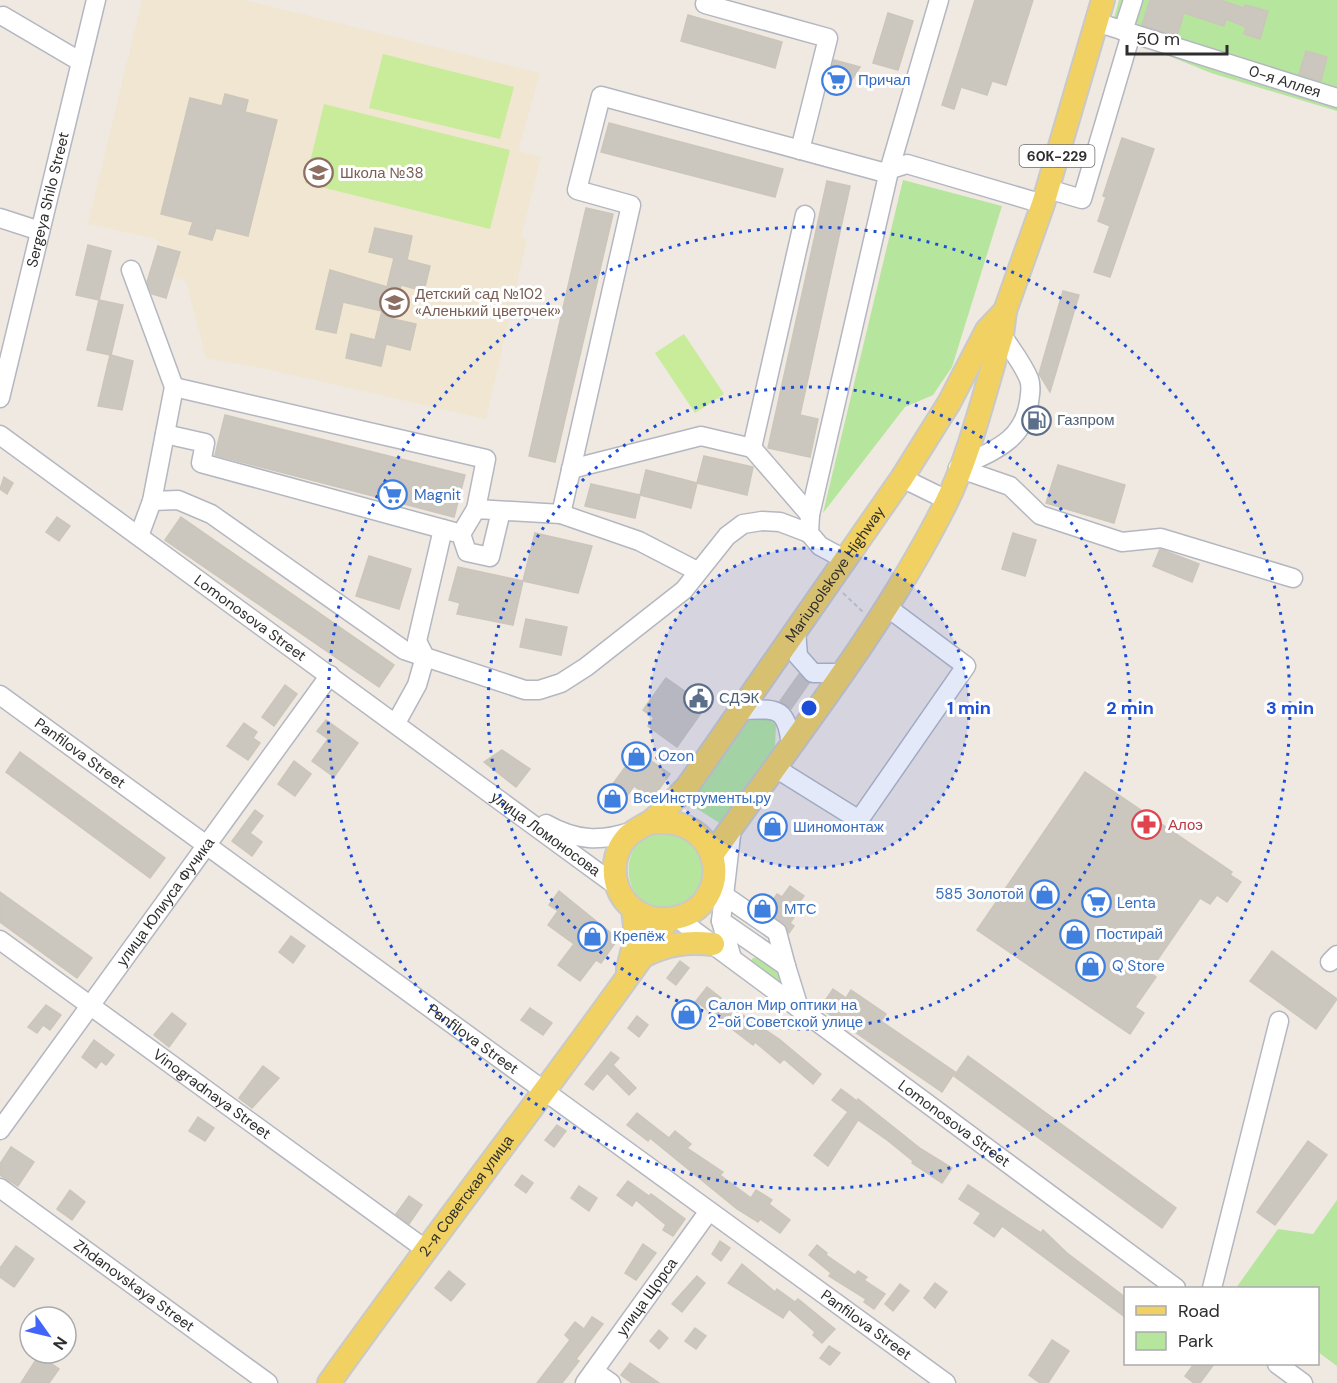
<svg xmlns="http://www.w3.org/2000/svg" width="1337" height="1383" font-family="'DM Sans',sans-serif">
  <rect width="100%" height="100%" fill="#efe9e1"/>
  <polygon fill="#f0e6d1" points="142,0 245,0 540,73 518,151 541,157 521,237 527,239 486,419 262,368 206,358 186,281 174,278 179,256 153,238 88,224"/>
  <g fill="#b6e59e">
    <polygon points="1119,0 1337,0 1337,111 1211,73 1110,32"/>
    <polygon points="903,180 1002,206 952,367 933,395 905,407 823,513"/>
    <polygon points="763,715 776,724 775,749 721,824 688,803 740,724"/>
    <path d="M650 832 687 833 707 865 696 896C689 900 682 905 675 907 629 918 611 856 650 832Z"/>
    <polygon points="760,957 786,981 788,991 748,964 753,958"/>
    <polygon points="1337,1200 1337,1366 1318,1352 1318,1288 1236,1288 1278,1229 1313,1234"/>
  </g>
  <g fill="#c9ec9a">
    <polygon points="383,54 514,87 500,139 369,108"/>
    <polygon points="324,104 510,150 490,229 305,183"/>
    <polygon points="684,334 724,394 695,413 655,353"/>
  </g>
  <g fill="#cbc7bf" stroke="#cbc5ba" stroke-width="1.5">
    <polygon points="975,0 1033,0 1006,85 992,81 987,95 961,87 954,109 942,105"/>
    <polygon points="1150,0 1220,0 1244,8 1245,5 1268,11 1260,39 1244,34 1246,27 1226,19 1224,26 1184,13 1177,36 1142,25"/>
    <polygon points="888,13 913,21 898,70 873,63"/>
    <polygon points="688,15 782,42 775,68 681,41"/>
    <polygon points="1306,51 1327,57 1321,81 1299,74"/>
    <polygon points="834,60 860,67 847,88 828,83"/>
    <polygon points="225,94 248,100 245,112 277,120 248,236 216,228 212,240 189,234 193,222 161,214 190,98 222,106"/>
    <polygon points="609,123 783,169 775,197 601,152"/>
    <polygon points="1122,138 1154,149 1110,277 1094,272 1110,226 1098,221 1106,197 1103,196"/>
    <polygon points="827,181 850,186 800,415 818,419 810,457 768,448"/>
    <polygon points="586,208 613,214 555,462 529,456"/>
    <polygon points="375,228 412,236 407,260 430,266 424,291 401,285 393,319 416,324 410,350 386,344 381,366 346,358 351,334 375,340 382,311 343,302 336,333 316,329 330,270 387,287 394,258 369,252"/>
    <polygon points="88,245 111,251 99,300 123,305 111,355 133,361 122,410 98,406 110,355 87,350 99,300 76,295"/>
    <polygon points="158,246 180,252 166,298 152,294 147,282"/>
    <polygon points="1063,291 1079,295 1050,392 1039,374"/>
    <polygon points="225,415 465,475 454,517 215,455"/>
    <polygon points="704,456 753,467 747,495 697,483 691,508 640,495 646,470 697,483"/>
    <polygon points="1058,465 1125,485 1114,523 1046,503"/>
    <polygon points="4,477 13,483 7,494 0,489"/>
    <polygon points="591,484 640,495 635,518 585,506"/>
    <polygon points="57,517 70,526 59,541 46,532"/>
    <polygon points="181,517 394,665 379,687 165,540"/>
    <polygon points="535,533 592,546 578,593 523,581"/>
    <polygon points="1013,533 1036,540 1025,576 1002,569"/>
    <polygon points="1160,549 1199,564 1192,582 1153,566"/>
    <polygon points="369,556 411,569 399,609 356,596"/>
    <polygon points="458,567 523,581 513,625 457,614 460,603 449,600"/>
    <polygon points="526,619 567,627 561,655 520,647"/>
    <polygon points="799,674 809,683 791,709 780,701"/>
    <polygon points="666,678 706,706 677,747 648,726 654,718 643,710"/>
    <polygon points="285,685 297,694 274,726 262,717"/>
    <polygon points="326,720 358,743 334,777 312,761 328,739 317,731"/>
    <polygon points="244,723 257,732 253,738 260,743 248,760 227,746"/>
    <polygon points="502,750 530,769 516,787 484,762"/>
    <polygon points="637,751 670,774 652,799 634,786 616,811 601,800"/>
    <polygon points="20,752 165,858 150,878 6,772"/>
    <polygon points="294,761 311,774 295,796 278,784"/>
    <polygon points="1085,772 1232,872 1230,875 1241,882 1227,902 1217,895 1210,904 1200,898 1149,972 1156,977 1135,1007 1144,1013 1130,1034 977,930"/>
    <polygon points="255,810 263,816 250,833 262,842 252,856 232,841"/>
    <polygon points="790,886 804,896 796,907 799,910 790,923 794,926 789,933 783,923 759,906 761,902 768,907 777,894 782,897"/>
    <polygon points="559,891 618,939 601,963 596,960 580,981 558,965 574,944 548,925 558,911 549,905"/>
    <polygon points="0,892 92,958 77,978 0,922"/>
    <polygon points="291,936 305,946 293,963 279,952"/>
    <polygon points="1272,951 1337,999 1316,1029 1250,981"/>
    <polygon points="680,961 689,968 676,985 667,978"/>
    <polygon points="707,987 721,998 720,1000 779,1039 821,1074 813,1084 784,1059 780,1063 755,1042 753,1045 741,1036 696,1001"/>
    <polygon points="833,989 846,998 851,990 886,1014 881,1021 955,1072 942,1092 820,1008"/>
    <polygon points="46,1005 61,1015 50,1030 43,1025 37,1033 28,1027"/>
    <polygon points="530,1008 552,1023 543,1035 521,1020"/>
    <polygon points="172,1013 186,1024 169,1047 154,1035"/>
    <polygon points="637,1016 648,1025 639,1037 628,1028"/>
    <polygon points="94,1040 114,1055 106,1065 101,1061 96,1068 82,1057"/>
    <polygon points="611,1052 619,1058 613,1065 636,1088 629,1095 607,1073 593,1090 585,1084"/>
    <polygon points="968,1056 1176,1208 1162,1228 954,1076"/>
    <polygon points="263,1066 279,1078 252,1108 239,1098"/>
    <polygon points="841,1089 857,1101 858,1099 921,1149 952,1168 942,1183 912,1163 913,1161 887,1140 858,1120 828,1166 814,1155 848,1112 832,1100"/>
    <polygon points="637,1113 669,1138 675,1131 691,1144 687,1148 723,1172 720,1175 751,1198 756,1190 772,1200 769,1204 790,1220 780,1233 760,1219 758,1222 737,1209 650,1138 648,1141 627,1125"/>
    <polygon points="198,1117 214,1128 205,1141 189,1131"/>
    <polygon points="557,1125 566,1131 554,1147 545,1140"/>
    <polygon points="1308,1141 1327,1155 1275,1225 1257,1212"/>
    <polygon points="11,1147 34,1162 18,1186 0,1175 0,1164"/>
    <polygon points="522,1175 533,1183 526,1193 515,1185"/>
    <polygon points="628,1181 649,1196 651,1194 685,1219 673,1236 663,1230 666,1225 636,1200 632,1206 617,1195"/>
    <polygon points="968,1185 1041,1233 1043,1230 1067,1253 1125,1297 1125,1317 1002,1226 994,1237 974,1223 981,1213 959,1199"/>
    <polygon points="579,1186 597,1198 589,1211 571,1198"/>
    <polygon points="70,1190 85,1202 72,1220 57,1209"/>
    <polygon points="409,1196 422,1205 409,1224 396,1214"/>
    <polygon points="720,1241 730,1248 721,1261 712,1254"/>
    <polygon points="643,1244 656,1253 636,1280 625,1273"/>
    <polygon points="817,1245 827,1253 826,1255 855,1275 858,1271 867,1277 864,1280 885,1294 874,1309 864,1302 866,1299 829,1276 831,1273 809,1255"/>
    <polygon points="16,1246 34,1259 14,1287 0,1277 0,1268"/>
    <polygon points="742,1264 775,1292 777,1289 795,1302 798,1299 835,1329 822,1343 813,1335 815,1332 789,1309 783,1318 728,1283"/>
    <polygon points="449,1271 465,1284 451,1301 435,1288"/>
    <polygon points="697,1276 705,1283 682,1312 672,1304"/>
    <polygon points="935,1283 947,1292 935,1308 924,1298"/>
    <polygon points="900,1284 909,1291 893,1311 885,1304"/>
    <polygon points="592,1317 603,1324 576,1359 579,1361 562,1383 537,1383 570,1340 565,1335 575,1322 584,1329"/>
    <polygon points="695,1328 706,1336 696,1349 685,1341"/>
    <polygon points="659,1330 668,1338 659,1349 650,1341"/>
    <polygon points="1052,1340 1069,1351 1048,1383 1040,1383 1029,1375"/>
    <polygon points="829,1346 840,1353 830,1365 820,1358"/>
    <polygon points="39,1355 59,1369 49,1383 21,1383"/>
    <polygon points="630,1363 659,1383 632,1383 621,1375"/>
    <polygon points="1194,1364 1214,1364 1200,1383 1194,1383 1185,1376"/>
  </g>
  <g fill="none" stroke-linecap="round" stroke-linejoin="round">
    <defs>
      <g id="minor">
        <polyline points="705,4 828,38 800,150"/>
        <polyline points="3,16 81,62"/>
        <path id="s1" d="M1096 22 1337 98"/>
        <polyline points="1123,31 1133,0"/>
        <polyline points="1048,189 1082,199 1131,34"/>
        <polyline points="0,218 40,231"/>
        <polyline points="131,270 174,387 152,501 139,536"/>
        <polyline points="174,387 486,459 476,509"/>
        <path id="s2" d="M0 398 96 0"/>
        <polyline points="165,434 205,443 201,463 454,532"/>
        <path id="s3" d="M0 435 618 887"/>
        <polyline points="752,448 810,515"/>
        <polyline points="958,468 1010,486 1040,515 1122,542 1161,538 1293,578"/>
        <path d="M958 468C991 451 1023 443 1029 402 1030 394 1032 387 1029 379 1023 364 1011 349 1002 335"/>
        <polyline points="571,469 701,436 752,448 805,215"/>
        <polyline points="902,478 947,500"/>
        <polyline points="152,501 178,500 211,514 404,650 425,657 417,685 396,723"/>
        <polyline points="501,511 490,557 467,552 461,534 476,509 561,514 631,205 577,190 601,96 882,172 907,164 1043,204"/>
        <polyline points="561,514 639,541 697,571"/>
        <polyline points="443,529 417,641 425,657 525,690 539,690 561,683 586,667 684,590 727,536 743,524 762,521 780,522 809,533"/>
        <polyline points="846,560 820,546 809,533 810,515 889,171 939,0"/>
        <polyline points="796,630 798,656 813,673 842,673"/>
        <path id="s4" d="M0 695 946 1383"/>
        <path d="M741 710C776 709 786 705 791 745"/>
        <polyline points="774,767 859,820 966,666 887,607"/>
        <path d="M546 824C576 841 601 842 633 831"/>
        <polyline points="722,894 777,932 786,966"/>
        <path id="s5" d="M677 918 1176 1288"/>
        <polyline points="721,921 786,966 799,1008"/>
        <path id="s6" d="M0 940 425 1249"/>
        <polyline points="732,958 721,921 732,827"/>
        <polyline points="1330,962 1337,955"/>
        <path id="s7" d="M0 1130 330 675"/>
        <path id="s8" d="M0 1188 268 1383"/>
        <polyline points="1212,1288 1279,1021"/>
        <polyline points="1277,1364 1303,1383"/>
        <polyline points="594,1371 611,1383"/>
        <path id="s9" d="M585 1383 709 1211"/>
      </g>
      <g id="major">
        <path id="s10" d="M649 823C725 811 736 906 675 918 658 922 640 917 628 904 611 886 610 856 627 837 634 830 642 827 650 822 663 812 675 799 687 787L902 478 949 403 987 330 1005 311"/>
        <path d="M712 855C793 740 883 629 946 503 970 455 986 387 1002 335L1005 311 1043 204 1103 0"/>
        <path d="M643 956C667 944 687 941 713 944"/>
        <polyline points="628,969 636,936 633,909"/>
        <path id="s11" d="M329 1383C440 1227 559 1076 669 919"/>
      </g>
    </defs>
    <use href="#minor" stroke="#b4b7c1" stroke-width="21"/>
    <use href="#major" stroke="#c9c9c9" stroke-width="26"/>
    <polyline stroke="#c9c9c9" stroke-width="2" stroke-dasharray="4.5 3" stroke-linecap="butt" points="843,593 863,612"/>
    <use href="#minor" stroke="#fff" stroke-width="18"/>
    <use href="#major" stroke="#f2d163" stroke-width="22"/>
  </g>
  <circle cx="809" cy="708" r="160" fill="#1d4ed8" fill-opacity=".12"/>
  <g fill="none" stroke="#1d4ed8" stroke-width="3" stroke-dasharray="3 6">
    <circle cx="809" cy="708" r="160"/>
    <circle cx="809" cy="708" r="321"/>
    <circle cx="809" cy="708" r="481"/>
  </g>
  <defs>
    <symbol id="supermarket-ring" viewBox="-11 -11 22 22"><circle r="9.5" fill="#fff" stroke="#3f7fe0" stroke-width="1.5"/><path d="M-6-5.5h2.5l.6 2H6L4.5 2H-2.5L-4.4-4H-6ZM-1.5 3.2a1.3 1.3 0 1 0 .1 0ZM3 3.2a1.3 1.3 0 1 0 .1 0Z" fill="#3f7fe0"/></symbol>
    <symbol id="school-ring" viewBox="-11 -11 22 22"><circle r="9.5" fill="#fff" stroke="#8d6e63" stroke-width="1.5"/><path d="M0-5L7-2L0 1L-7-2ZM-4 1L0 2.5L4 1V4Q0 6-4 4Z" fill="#8d6e63"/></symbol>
    <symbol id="fuel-ring" viewBox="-11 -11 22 22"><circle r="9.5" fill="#fff" stroke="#5c6f8a" stroke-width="1.5"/><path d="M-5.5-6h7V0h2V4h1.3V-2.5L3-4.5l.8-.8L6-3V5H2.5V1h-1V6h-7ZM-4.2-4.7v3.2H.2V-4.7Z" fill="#5c6f8a"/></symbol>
    <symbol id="civic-ring" viewBox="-11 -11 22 22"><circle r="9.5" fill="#fff" stroke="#5c6f8a" stroke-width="1.5"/><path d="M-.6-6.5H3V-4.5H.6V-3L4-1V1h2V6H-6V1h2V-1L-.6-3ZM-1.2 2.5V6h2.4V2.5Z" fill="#5c6f8a"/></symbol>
    <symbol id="shop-ring" viewBox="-11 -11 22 22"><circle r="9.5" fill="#fff" stroke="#3f7fe0" stroke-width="1.5"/><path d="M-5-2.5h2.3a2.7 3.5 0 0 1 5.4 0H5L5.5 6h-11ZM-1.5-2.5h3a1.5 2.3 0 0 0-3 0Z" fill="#3f7fe0"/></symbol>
    <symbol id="pharmacy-ring" viewBox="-11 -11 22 22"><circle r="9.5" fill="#fff" stroke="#e0444e" stroke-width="1.5"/><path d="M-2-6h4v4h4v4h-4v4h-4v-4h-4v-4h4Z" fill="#e0444e"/></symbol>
  </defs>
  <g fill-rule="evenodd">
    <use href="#supermarket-ring" x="820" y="64" width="33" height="33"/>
    <use href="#school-ring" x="302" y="156" width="33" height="33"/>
    <use href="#school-ring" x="378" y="286" width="33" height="33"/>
    <use href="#fuel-ring" x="1020" y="404" width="33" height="33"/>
    <use href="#supermarket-ring" x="376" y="478" width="33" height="33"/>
    <use href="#civic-ring" x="682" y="682" width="33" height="33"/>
    <use href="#shop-ring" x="620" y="740" width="33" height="33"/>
    <use href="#shop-ring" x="596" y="782" width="33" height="33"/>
    <use href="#pharmacy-ring" x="1130" y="808" width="33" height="33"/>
    <use href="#shop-ring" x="756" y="810" width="33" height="33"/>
    <use href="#shop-ring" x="1028" y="878" width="33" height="33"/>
    <use href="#supermarket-ring" x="1080" y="886" width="33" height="33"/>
    <use href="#shop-ring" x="746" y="892" width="33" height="33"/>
    <use href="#shop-ring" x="1058" y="918" width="33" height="33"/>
    <use href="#shop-ring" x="576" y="920" width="33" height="33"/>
    <use href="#shop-ring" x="1074" y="950" width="33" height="33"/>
    <use href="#shop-ring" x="670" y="998" width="33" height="33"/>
  </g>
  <g text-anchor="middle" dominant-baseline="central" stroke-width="6" stroke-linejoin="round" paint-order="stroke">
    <rect fill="#fff" stroke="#6d6d6d" stroke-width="1.5" x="1019.5" y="145" width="75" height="22" rx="4.5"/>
    <g font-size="14" font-weight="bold" fill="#2e2e2e">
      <text x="1057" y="156">60К-229</text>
    </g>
    <g font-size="15" fill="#366cbe" stroke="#fff" text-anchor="start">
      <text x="858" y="80">Причал</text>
      <text x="414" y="495">Magnit</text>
      <text x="658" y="756">Ozon</text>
      <text x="633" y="798">ВсеИнструменты.ру</text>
      <text x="793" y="827">Шиномонтаж</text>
      <text x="1024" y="894" text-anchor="end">585 Золотой</text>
      <text x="1117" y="903">Lenta</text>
      <text x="784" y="909">МТС</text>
      <text x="1096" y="934">Постирай</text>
      <text x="613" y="936">Крепёж</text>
      <text x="1112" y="966">Q Store</text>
      <text x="708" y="1005">Салон Мир оптики на<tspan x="708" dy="17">2-ой Советской улице</tspan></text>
    </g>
    <g font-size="15" fill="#2e2e2e" stroke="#fff">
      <text stroke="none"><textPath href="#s1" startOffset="198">0-я Аллея</textPath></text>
      <text stroke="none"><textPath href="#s2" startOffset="204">Sergeya Shilo Street</textPath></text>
      <text stroke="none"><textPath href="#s10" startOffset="622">Mariupolskoye Highway</textPath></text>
      <text stroke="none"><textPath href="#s3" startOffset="310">Lomonosova Street</textPath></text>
      <text stroke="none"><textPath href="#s4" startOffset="99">Panfilova Street</textPath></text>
      <text stroke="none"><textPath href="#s3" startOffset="676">улица Ломоносова</textPath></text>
      <text stroke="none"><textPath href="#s7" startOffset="282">улица Юлиуса Фучика</textPath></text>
      <text stroke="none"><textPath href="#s4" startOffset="585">Panfilova Street</textPath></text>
      <text stroke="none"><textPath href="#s6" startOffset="262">Vinogradnaya Street</textPath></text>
      <text stroke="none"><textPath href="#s5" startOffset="345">Lomonosova Street</textPath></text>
      <text stroke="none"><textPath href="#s11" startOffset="232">2-я Советская улица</textPath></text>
      <text stroke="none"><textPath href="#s8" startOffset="166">Zhdanovskaya Street</textPath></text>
      <text stroke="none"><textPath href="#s9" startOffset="106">улица Щорса</textPath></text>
      <text stroke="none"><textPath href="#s4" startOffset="1071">Panfilova Street</textPath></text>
    </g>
    <g font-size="15" fill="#785e54" stroke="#fff" text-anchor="start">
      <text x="340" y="173">Школа №38</text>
      <text x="415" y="294">Детский сад №102<tspan x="415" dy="17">«Аленький цветочек»</tspan></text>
    </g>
    <g font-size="15" fill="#4e5e75" stroke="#fff" text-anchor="start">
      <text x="1057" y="420">Газпром</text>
      <text x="719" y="698">СДЭК</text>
    </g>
    <g font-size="15" fill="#be3a42" stroke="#fff" text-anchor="start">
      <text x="1168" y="825">Алоэ</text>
    </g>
  </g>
  <circle cx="809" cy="708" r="9" fill="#1d4ed8" stroke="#fff" stroke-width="3"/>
  <g font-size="18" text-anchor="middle" font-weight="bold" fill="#1d4ed8" stroke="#fff" stroke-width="6" stroke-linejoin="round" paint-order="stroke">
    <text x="969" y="714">1 min</text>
    <text x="1130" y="714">2 min</text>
    <text x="1290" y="714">3 min</text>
  </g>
  <rect x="1124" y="1287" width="195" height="78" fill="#ffffff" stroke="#ababab" stroke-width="1.5"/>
  <rect x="1136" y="1306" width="30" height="9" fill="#f2d163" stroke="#ababab" stroke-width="1.5"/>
  <text x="1178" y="1317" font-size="18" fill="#2e2e2e">Road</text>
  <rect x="1136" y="1332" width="30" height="18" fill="#b6e59e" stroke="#ababab" stroke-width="1.5"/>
  <text x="1178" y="1347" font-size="18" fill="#2e2e2e">Park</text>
  <g transform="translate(48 1335) rotate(124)"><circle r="28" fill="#ffffff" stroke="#ababab" stroke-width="1.5"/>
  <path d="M0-4.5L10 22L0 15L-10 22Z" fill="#4264fb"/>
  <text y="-9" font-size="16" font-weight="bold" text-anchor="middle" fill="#2e2e2e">N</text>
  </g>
  <path d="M1127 45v9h100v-9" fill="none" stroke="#2e2e2e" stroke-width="3"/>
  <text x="1136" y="45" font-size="18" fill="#2e2e2e" stroke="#ffffff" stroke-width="4.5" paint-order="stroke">50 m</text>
</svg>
